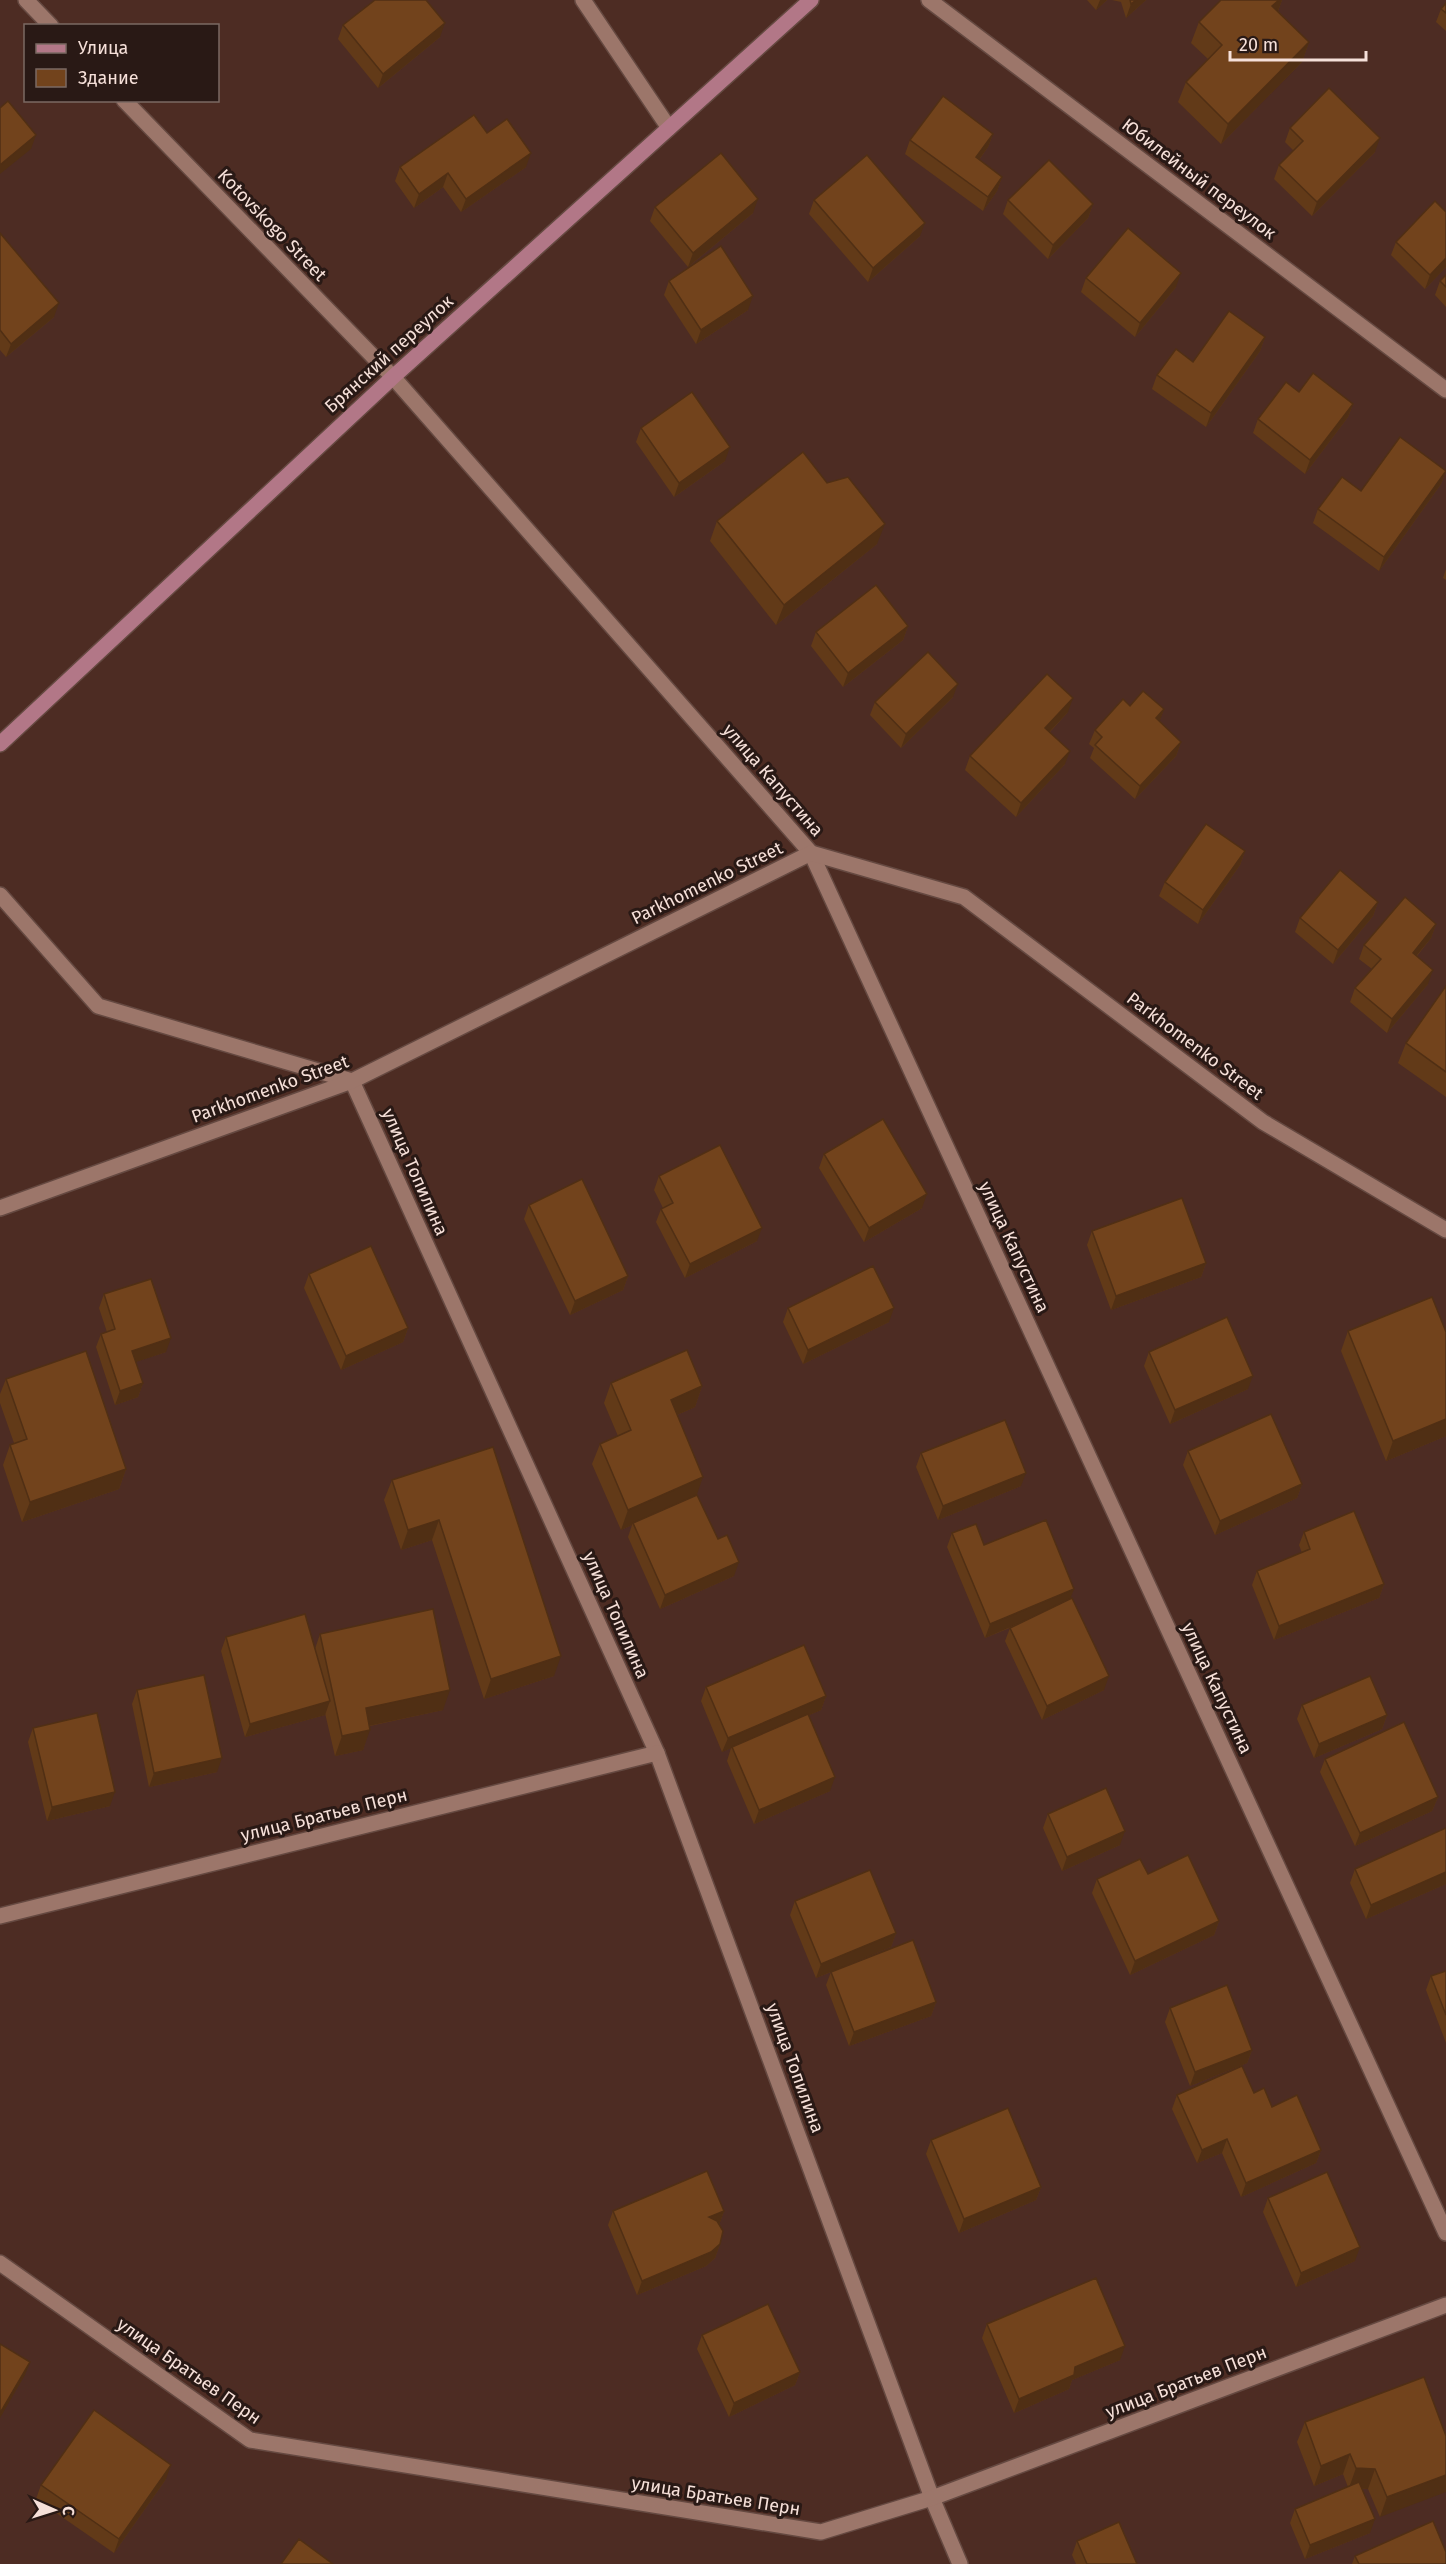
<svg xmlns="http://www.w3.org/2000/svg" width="1446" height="2564" font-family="'Fira Sans',sans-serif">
  <rect width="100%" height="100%" fill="#4d2c23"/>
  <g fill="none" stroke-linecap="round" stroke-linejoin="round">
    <defs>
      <g id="street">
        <polyline points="26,0 51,26"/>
        <polyline points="583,0 669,128"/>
        <polyline points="929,0 1446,390"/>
        <polyline points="124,100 393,377 811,853 1446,2233"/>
        <polyline points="0,895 98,1006 352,1081 657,1753 932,2498 960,2564"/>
        <polyline points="0,1208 352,1081 811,853 964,897 1263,1122 1446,1230"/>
        <polyline points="0,1916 657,1753"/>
        <polyline points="0,2263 250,2440 821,2532 932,2498 1446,2305"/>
      </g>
      <polyline id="secondary" points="0,744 393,377 811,0"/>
    </defs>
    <use href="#street" stroke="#654941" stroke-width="18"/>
    <use href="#secondary" stroke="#654941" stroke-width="18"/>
    <use href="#street" stroke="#9c766a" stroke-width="15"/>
    <use href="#secondary" stroke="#b27787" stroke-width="15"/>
  </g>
  <g fill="#623a18">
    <polygon points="1087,0 1107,0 1096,10"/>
    <polygon points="1112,0 1146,0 1126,18 1121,2"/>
    <polygon points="1221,0 1282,0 1278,11 1309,42 1302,62 1221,144 1178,102 1186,82 1208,59 1191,43 1199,22"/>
    <polygon points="1446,3 1446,31 1436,22 1441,9"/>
    <polygon points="343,25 440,37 378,88 338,39"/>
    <polygon points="1290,128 1375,152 1312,216 1274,179 1279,165 1294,151 1285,142"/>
    <polygon points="487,133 526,167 461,212 443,187 414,208 395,181 400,167"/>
    <polygon points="993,134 988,147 979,160 1002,177 997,191 983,211 905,154 910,140"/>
    <polygon points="814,200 920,236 868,282 809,214"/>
    <polygon points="1008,200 1093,204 1088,218 1048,259 1003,214"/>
    <polygon points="655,207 753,213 688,267 650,221"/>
    <polygon points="1446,212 1446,267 1425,289 1391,255 1396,242"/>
    <polygon points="0,233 54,317 6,357 0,350"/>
    <polygon points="1446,275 1446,307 1435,295 1440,281"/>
    <polygon points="1086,278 1176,287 1135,337 1081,292"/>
    <polygon points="669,281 748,310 696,344 664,295"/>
    <polygon points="1265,337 1260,351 1206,427 1152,389 1157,375"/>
    <polygon points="1353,404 1348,417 1305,474 1253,433 1258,419"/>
    <polygon points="641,428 725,461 674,497 636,442"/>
    <polygon points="1446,471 1441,484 1379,571 1313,523 1318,509 1361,491"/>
    <polygon points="827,483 877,544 776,625 710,541 717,521"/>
    <polygon points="1446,569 1446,580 1443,578"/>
    <polygon points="908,626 903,640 843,687 811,646 816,632"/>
    <polygon points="953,697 901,748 870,715 875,702"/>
    <polygon points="1130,706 1164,709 1159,722 1181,742 1176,756 1135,799 1090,758 1094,748 1089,744 1095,730"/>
    <polygon points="1068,712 1050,732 1065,764 1016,817 965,770 970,756"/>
    <polygon points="1245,851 1240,865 1198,924 1159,896 1165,882"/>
    <polygon points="1378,902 1373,916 1333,964 1295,932 1300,918"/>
    <polygon points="1436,924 1431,938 1417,956 1428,984 1387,1033 1350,1002 1355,988 1372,969 1359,959 1364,945"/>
    <polygon points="1446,986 1446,1097 1398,1063 1406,1043"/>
    <polygon points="824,1154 922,1208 864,1242 819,1168"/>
    <polygon points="659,1176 757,1241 685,1278 656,1222 661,1209 663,1208 654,1190"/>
    <polygon points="529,1205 628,1276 623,1290 570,1315 524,1219"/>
    <polygon points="1092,1231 1206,1263 1201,1277 1111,1310 1087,1245"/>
    <polygon points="309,1274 408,1328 403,1342 341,1370 304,1288"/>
    <polygon points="104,1294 166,1352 135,1362 143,1383 138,1397 115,1405 96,1347 101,1334 107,1332 99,1308"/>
    <polygon points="788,1308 889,1322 803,1364 783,1322"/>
    <polygon points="1348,1331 1446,1332 1446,1436 1386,1461 1341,1351"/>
    <polygon points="1149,1352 1248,1389 1170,1424 1144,1366"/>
    <polygon points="6,1379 126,1469 119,1489 22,1522 3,1465 10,1445 14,1443 0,1403 0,1394"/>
    <polygon points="611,1383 702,1386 695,1407 677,1415 697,1495 734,1576 660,1609 628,1537 632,1525 621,1530 592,1464 600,1444 618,1436 604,1403"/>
    <polygon points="493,1447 554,1676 484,1699 432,1540 401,1550 384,1500 392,1480"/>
    <polygon points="1188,1451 1302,1484 1297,1498 1215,1535 1183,1465"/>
    <polygon points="921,1453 1021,1486 938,1520 916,1467"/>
    <polygon points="1304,1532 1384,1584 1379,1598 1274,1640 1252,1585 1257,1571 1302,1553 1299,1545"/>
    <polygon points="952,1533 984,1545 1071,1599 1104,1690 1042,1720 1005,1641 1010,1628 1019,1624 985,1638 947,1547"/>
    <polygon points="320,1634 443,1710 370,1726 363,1750 335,1756 325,1713 325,1715 245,1737 221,1651 226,1637 315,1649"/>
    <polygon points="706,1687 826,1696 821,1710 809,1715 830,1791 754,1824 727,1761 731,1748 722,1752 701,1701"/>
    <polygon points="137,1690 217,1772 149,1787 132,1704"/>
    <polygon points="1302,1705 1387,1715 1382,1729 1314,1758 1297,1719"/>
    <polygon points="33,1728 110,1806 47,1821 28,1742"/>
    <polygon points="1325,1759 1438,1797 1432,1811 1355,1846 1320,1772"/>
    <polygon points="1048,1814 1120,1845 1062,1871 1043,1828"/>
    <polygon points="1446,1828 1446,1884 1366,1919 1350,1883 1355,1869"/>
    <polygon points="1148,1874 1219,1921 1214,1935 1130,1975 1092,1893 1097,1879"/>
    <polygon points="795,1901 896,1933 891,1947 837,1969 936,2002 931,2016 849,2046 826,1985 831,1972 816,1978 790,1915"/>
    <polygon points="1446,1971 1446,2043 1426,1990 1431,1976"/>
    <polygon points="1170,2008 1252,2050 1247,2063 1190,2086 1165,2022"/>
    <polygon points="1254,2093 1321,2150 1316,2163 1241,2197 1222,2153 1197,2163 1172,2109 1177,2095"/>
    <polygon points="931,2140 1041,2187 1036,2200 959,2233 926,2154"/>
    <polygon points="1268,2198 1355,2261 1296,2287 1263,2212"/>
    <polygon points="613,2211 724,2211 719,2225 720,2244 715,2258 706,2266 637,2295 608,2225"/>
    <polygon points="987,2324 1120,2360 1072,2380 1069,2389 1014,2413 982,2338"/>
    <polygon points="702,2335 800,2372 795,2385 729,2417 697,2349"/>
    <polygon points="1305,2422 1446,2436 1380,2517 1368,2489 1362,2489 1370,2533 1305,2559 1290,2523 1295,2509 1348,2487 1343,2474 1314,2486 1297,2442"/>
    <polygon points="166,2479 114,2553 36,2499 41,2485"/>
    <polygon points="1077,2541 1137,2564 1076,2564 1072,2555"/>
    <polygon points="1355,2556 1446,2564 1352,2564"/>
  </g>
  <g fill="#502f14">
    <polygon points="1100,0 1107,0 1096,10"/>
    <polygon points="1136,0 1146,0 1126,18 1131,4"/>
    <polygon points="1279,0 1282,0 1276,16 1272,6"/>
    <polygon points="445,23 440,37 378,88 383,74"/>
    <polygon points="1309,42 1302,62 1221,144 1228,124"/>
    <polygon points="993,134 988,147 971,171 976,157"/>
    <polygon points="36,135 31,149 0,174 0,165"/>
    <polygon points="1380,138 1375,152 1312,216 1317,202"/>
    <polygon points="531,153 526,167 461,212 466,199"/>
    <polygon points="448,173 443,187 414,208 419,194"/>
    <polygon points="1002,177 997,191 983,211 988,197"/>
    <polygon points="758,199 753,213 688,267 693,253"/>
    <polygon points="1093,204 1088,218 1048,259 1053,245"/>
    <polygon points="925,223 920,236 868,282 873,268"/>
    <polygon points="1446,258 1446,267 1425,289 1430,275"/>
    <polygon points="1181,273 1176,287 1135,337 1140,323"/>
    <polygon points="753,296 748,310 696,344 701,330"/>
    <polygon points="59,303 54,317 6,357 11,344"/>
    <polygon points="1265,337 1260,351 1206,427 1211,413"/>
    <polygon points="1353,404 1348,417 1305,474 1310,460"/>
    <polygon points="730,447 725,461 674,497 679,483"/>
    <polygon points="1446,471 1441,484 1379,571 1384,557"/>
    <polygon points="885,524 877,544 776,625 784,605"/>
    <polygon points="908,626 903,640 843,687 848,673"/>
    <polygon points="958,684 953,697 901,748 906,734"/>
    <polygon points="1073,698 1068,712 1040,742 1045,728"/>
    <polygon points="1164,709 1159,723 1156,718"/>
    <polygon points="1181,742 1176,756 1135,799 1140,786"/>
    <polygon points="1070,751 1065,764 1016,817 1021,803"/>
    <polygon points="1245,851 1240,865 1198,924 1203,910"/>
    <polygon points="1378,902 1373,916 1333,964 1338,950"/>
    <polygon points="1436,924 1431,938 1408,966 1413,953"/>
    <polygon points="1433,970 1428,984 1387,1033 1392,1019"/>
    <polygon points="927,1194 922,1208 864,1242 869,1228"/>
    <polygon points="762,1228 757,1241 685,1278 690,1264"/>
    <polygon points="1206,1263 1201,1277 1111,1310 1116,1296"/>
    <polygon points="628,1276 623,1290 570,1315 575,1301"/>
    <polygon points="894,1308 889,1322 803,1364 808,1350"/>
    <polygon points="408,1328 403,1342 341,1370 346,1356"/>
    <polygon points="171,1338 166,1352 127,1365 132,1351"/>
    <polygon points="1253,1376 1248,1389 1170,1424 1175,1410"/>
    <polygon points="143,1383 138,1397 115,1405 120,1391"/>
    <polygon points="702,1386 695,1407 663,1421 671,1400"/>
    <polygon points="1446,1419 1446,1436 1386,1461 1393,1441"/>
    <polygon points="126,1469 119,1489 22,1522 30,1502"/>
    <polygon points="1026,1473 1021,1486 938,1520 943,1506"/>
    <polygon points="703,1477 696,1497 633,1523 632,1525 621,1530 628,1510"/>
    <polygon points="1302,1484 1297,1498 1215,1535 1220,1521"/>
    <polygon points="439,1520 432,1540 401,1550 408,1530"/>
    <polygon points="739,1562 734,1576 660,1609 665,1595"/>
    <polygon points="1384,1584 1379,1598 1274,1640 1279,1626"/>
    <polygon points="1074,1589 1069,1602 985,1638 990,1624"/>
    <polygon points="561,1656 554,1676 484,1699 491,1679"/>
    <polygon points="1109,1676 1104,1690 1042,1720 1047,1706"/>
    <polygon points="450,1690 443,1710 359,1728 366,1708"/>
    <polygon points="826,1696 821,1710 722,1752 728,1738"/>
    <polygon points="330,1701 325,1715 245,1737 250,1724"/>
    <polygon points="1387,1715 1382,1729 1314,1758 1319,1744"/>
    <polygon points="370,1730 363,1750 335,1756 342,1736"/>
    <polygon points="222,1758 217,1772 149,1787 154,1773"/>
    <polygon points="835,1777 830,1791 754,1824 759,1810"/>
    <polygon points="115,1792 110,1806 47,1821 52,1807"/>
    <polygon points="1438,1797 1432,1811 1355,1846 1360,1833"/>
    <polygon points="1125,1831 1120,1845 1062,1871 1067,1857"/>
    <polygon points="1446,1872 1446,1884 1366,1919 1371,1905"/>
    <polygon points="1219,1921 1214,1935 1130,1975 1135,1961"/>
    <polygon points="896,1933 891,1947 816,1978 821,1964"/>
    <polygon points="936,2002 931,2016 849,2046 854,2032"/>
    <polygon points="1252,2050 1247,2063 1190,2086 1195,2072"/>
    <polygon points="1227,2139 1222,2153 1197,2163 1202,2150"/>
    <polygon points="1321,2150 1316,2163 1241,2197 1246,2183"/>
    <polygon points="1041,2187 1036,2200 959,2233 964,2219"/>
    <polygon points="724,2211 719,2225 709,2217"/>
    <polygon points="720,2244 715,2258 706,2266 637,2295 642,2281"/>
    <polygon points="1360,2247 1355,2261 1296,2287 1301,2273"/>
    <polygon points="1125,2346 1120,2360 1072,2380 1069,2389 1014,2413 1019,2399 1075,2367"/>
    <polygon points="30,2362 25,2375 0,2418 0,2413"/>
    <polygon points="800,2372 795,2385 729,2417 734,2403"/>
    <polygon points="1350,2454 1343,2474 1314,2486 1321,2466"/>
    <polygon points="171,2465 166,2479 114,2553 119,2539"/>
    <polygon points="1356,2468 1375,2469 1368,2489 1349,2488"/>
    <polygon points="1446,2475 1446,2492 1380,2517 1387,2497"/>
    <polygon points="1375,2519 1370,2533 1305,2559 1310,2545"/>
  </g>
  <g fill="#72431c" stroke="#502f14" stroke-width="1.5">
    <polygon points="375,0 426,0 445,23 383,74 343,25"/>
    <polygon points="1130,0 1136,0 1131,4"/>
    <polygon points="1221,0 1279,0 1272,6 1309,42 1228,124 1186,82 1222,45 1199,22"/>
    <polygon points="1446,3 1446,13 1441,9"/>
    <polygon points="1329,88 1380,138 1317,202 1279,165 1303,141 1290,128"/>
    <polygon points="943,96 993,134 976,157 1002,177 988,197 910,140"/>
    <polygon points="8,101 36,135 0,165 0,108"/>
    <polygon points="474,115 487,133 507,119 531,153 466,199 448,173 419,194 400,167"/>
    <polygon points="721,153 758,199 693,253 655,207"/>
    <polygon points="867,155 925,223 873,268 814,200"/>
    <polygon points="1049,160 1093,204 1053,245 1008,200"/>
    <polygon points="1435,201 1446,212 1446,258 1430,275 1396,242"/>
    <polygon points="1128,228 1181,273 1140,323 1086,278"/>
    <polygon points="0,233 59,303 11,344 0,330"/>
    <polygon points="721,246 753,296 701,330 669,281"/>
    <polygon points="1446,275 1446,287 1440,281"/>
    <polygon points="1229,311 1265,337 1211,413 1157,375 1176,349 1193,362"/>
    <polygon points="1313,373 1353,404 1310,460 1258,419 1286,382 1299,392"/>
    <polygon points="692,392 730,447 679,483 641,428"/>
    <polygon points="1400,437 1446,471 1384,557 1318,509 1342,477 1361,491"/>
    <polygon points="803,452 827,483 848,477 885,524 784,605 717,521"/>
    <polygon points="876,585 908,626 848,673 816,632"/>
    <polygon points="928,652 958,684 906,734 875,702"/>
    <polygon points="1047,674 1073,698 1045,728 1070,751 1021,803 970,756"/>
    <polygon points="1143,691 1164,709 1156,718 1181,742 1140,786 1095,745 1102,737 1095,730 1123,699 1130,706"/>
    <polygon points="1206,824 1245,851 1203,910 1165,882"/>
    <polygon points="1340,870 1378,902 1338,950 1300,918"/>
    <polygon points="1405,897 1436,924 1413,953 1433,970 1392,1019 1355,988 1381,959 1364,945"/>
    <polygon points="1446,986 1446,1072 1406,1043"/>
    <polygon points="883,1119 927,1194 869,1228 824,1154"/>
    <polygon points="720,1145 762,1228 690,1264 661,1209 673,1203 659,1176"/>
    <polygon points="582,1179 628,1276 575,1301 529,1205"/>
    <polygon points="1182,1198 1206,1263 1116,1296 1092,1231"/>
    <polygon points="371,1246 408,1328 346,1356 309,1274"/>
    <polygon points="873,1266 894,1308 808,1350 788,1308"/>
    <polygon points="151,1279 171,1338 132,1351 143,1383 120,1391 101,1334 115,1329 104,1294"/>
    <polygon points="1432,1297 1446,1332 1446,1419 1393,1441 1348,1331"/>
    <polygon points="1227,1317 1253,1376 1175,1410 1149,1352"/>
    <polygon points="687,1350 702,1386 671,1400 703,1477 628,1510 600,1444 631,1430 611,1383"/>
    <polygon points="86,1351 126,1469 30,1502 10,1445 27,1439 6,1379"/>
    <polygon points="1271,1414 1302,1484 1220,1521 1188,1451"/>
    <polygon points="1005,1420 1026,1473 943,1506 921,1453"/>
    <polygon points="493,1447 561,1656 491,1679 439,1520 408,1530 392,1480"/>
    <polygon points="697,1495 718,1539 727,1535 739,1562 665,1595 633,1523"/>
    <polygon points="1354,1511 1384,1584 1279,1626 1257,1571 1310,1549 1304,1532"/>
    <polygon points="1046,1520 1074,1589 990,1624 952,1533 976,1524 984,1545"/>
    <polygon points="1072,1598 1109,1676 1047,1706 1010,1628"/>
    <polygon points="433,1609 450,1690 366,1708 370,1730 342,1736 320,1634"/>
    <polygon points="305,1614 330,1701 250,1724 226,1637"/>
    <polygon points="804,1645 826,1696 728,1738 706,1687"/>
    <polygon points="204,1675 222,1758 154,1773 137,1690"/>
    <polygon points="1370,1676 1387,1715 1319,1744 1302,1705"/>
    <polygon points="97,1713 115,1792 52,1807 33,1728"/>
    <polygon points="808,1714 835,1777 759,1810 732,1747"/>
    <polygon points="1404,1722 1438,1797 1360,1833 1325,1759"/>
    <polygon points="1106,1788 1125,1831 1067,1857 1048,1814"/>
    <polygon points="1446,1828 1446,1872 1371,1905 1355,1869"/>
    <polygon points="1188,1855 1219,1921 1135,1961 1097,1879 1140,1859 1148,1874"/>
    <polygon points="870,1870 896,1933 821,1964 795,1901"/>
    <polygon points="913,1940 936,2002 854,2032 831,1972"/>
    <polygon points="1446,1971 1446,2015 1431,1976"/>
    <polygon points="1227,1985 1252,2050 1195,2072 1170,2008"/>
    <polygon points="1242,2066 1254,2093 1264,2088 1272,2107 1297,2095 1321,2150 1246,2183 1227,2139 1202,2150 1177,2095"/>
    <polygon points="1008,2108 1041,2187 964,2219 931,2140"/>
    <polygon points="707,2171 724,2211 709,2217 717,2221 723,2231 720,2244 711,2252 642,2281 613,2211"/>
    <polygon points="1327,2172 1360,2247 1301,2273 1268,2198"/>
    <polygon points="1096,2278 1125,2346 1075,2367 1074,2375 1019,2399 987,2324"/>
    <polygon points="768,2304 800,2372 734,2403 702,2335"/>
    <polygon points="0,2344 30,2362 0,2413"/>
    <polygon points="1424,2377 1446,2436 1446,2475 1387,2497 1375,2469 1356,2468 1350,2454 1321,2466 1305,2422"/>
    <polygon points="94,2410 171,2465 119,2539 41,2485"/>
    <polygon points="1359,2482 1375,2519 1310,2545 1295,2509"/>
    <polygon points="1433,2521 1446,2552 1446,2564 1359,2564 1355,2556"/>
    <polygon points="1119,2522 1137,2564 1087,2564 1077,2541"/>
    <polygon points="299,2539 333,2564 281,2564"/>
  </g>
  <g text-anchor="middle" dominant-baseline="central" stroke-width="6" stroke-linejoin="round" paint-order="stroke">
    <g font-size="18" fill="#f6e0d9" stroke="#291915">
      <text transform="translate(1199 179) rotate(37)">Юбилейный переулок</text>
      <text transform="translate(272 225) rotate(46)">Kotovskogo Street</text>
      <text transform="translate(389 354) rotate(-42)">Брянский переулок</text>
      <text transform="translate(773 780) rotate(49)">улица Капустина</text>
      <text transform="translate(707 883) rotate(-26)">Parkhomenko Street</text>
      <text transform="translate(1195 1046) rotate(37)">Parkhomenko Street</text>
      <text transform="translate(270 1089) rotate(-20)">Parkhomenko Street</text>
      <text transform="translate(415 1172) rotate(66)">улица Топилина</text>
      <text transform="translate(1014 1247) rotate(65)">улица Капустина</text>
      <text transform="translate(616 1615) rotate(66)">улица Топилина</text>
      <text transform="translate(1217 1688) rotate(65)">улица Капустина</text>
      <text transform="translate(324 1815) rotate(-14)">улица Братьев Перн</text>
      <text transform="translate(795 2068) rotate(70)">улица Топилина</text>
      <text transform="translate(189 2371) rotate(35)">улица Братьев Перн</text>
      <text transform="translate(1186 2382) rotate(-21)">улица Братьев Перн</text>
      <text transform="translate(716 2496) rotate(9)">улица Братьев Перн</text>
    </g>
  </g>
  <rect x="24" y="24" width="195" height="78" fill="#291915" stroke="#7b6963" stroke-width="1.5"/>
  <rect x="36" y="44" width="30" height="9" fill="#b27787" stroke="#7b6963" stroke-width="1.5"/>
  <text x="78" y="54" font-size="18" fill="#f6e0d9">Улица</text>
  <rect x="36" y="69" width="30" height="18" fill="#72431c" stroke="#7b6963" stroke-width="1.5"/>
  <text x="78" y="84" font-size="18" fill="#f6e0d9">Здание</text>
  <g transform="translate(54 2510) rotate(93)" stroke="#291915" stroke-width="4.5" paint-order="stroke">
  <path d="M0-4.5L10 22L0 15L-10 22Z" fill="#f6e0d9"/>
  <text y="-9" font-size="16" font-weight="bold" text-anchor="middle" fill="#f6e0d9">С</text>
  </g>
  <path d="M1230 51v9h136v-9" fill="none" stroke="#f6e0d9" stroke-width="3"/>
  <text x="1239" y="51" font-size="18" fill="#f6e0d9" stroke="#291915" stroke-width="4.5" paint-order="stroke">20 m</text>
</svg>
